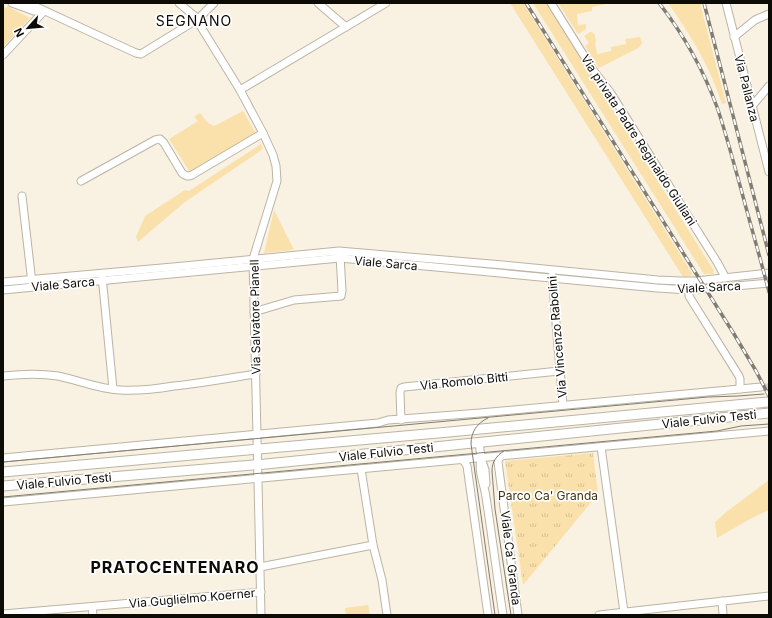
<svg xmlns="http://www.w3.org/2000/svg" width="772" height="618" font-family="Inter,sans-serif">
  <defs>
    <pattern id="park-tufts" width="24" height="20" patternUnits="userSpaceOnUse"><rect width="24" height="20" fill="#fae0ab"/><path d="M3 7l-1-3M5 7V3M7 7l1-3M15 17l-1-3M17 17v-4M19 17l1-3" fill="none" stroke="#d5bf92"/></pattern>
  </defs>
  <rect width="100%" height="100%" fill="#f9f2e3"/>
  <g fill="#fae0ab">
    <polygon points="510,3 523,3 693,275 683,277"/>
    <polygon points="533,3 546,3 714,271 713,274 704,274"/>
    <polygon points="558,3 606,3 606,4 592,7 592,11 577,14 578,25 586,24 586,28 585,30 578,34"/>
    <path d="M668 3H700L726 103 722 104C718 93 714 81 708 69 697 46 683 24 668 3Z"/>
    <polygon points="7,6 30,18 3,47 3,7 6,8"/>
    <polygon points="590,32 592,32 595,35 596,42 595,43 597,54 611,51 611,47 626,44 625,39 640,37 642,44 638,48 599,68 585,46 589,43 584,36"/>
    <polygon points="243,111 257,135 191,174 169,139 198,121 194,117 200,113 208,123 214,126 220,123"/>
    <polygon points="261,144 263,149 185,202 138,242 136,237 145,216 185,190 189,191"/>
    <polygon points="274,210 294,250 264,253"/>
    <polygon points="769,480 769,510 750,519 717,538 715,522 725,513"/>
    <polygon points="368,605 370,615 346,615 345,608"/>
  </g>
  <polygon fill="url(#park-tufts)" points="593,453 598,494 523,585 505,461"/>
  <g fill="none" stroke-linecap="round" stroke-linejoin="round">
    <polyline stroke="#d6cfc2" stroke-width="7" stroke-dasharray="7 3.5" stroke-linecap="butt" points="761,387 769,387"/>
    <defs>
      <g id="minor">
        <polyline points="12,3 34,11 40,11"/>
        <polyline points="28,3 112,42 136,53 141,54 198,19 214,3"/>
        <polyline points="179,3 198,19 201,27 240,90 263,133 273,155 276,166 277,181 253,259 261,615"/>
        <polyline points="318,3 346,27"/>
        <polyline points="551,3 593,70 610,92 717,262 724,275 725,278"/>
        <polyline points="726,3 769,172"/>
        <polyline points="734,37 755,20 769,14"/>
        <polyline points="3,55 44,11"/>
        <polyline points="240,90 386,3"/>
        <polyline points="752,106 769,86"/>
        <path d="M81 181 155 140 160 139 164 143 182 173C186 176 187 177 192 175L263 133"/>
        <polyline points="22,196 32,283"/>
        <polyline points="102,276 113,389"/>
        <polyline points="552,276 563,405"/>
        <polyline points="3,282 173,267 339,251 503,265 658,280 681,281 696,281 769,273"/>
        <polyline points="3,290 340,258 657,288 689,290 769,283"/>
        <polyline points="689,290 689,296 692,301 739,376 740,379 740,389"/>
        <polyline points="254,312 294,300 341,296 342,291 340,255"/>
        <path d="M3 376C21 374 39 373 58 376 78 380 99 389 120 390 138 391 156 389 174 386 202 383 229 378 256 374"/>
        <polyline points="401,420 400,392 401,388 404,387 559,371"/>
        <polyline points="479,442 481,458 485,470 486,484"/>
        <polyline points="601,447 624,612"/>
        <polyline points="504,455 499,458 498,462 518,615"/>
        <polyline points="3,458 378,423 388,420 480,413 761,387"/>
        <path d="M481 458C478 473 484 483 486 497 492 536 497 576 503 615"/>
        <polyline points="462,460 464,461 467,466 488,615"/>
        <polyline points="361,469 373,545 382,580 387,615"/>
        <polyline points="3,502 769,431"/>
        <polyline points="260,567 373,545"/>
        <polyline points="722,601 723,615"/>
        <polyline points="92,607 93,615"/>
        <polyline points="3,614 261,592"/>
        <polyline points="599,615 769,596"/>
      </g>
      <g id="major">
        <polyline points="3,472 449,432 768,402"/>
        <polyline points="3,486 266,464 769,413"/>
      </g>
    </defs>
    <use href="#minor" stroke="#bbb4a5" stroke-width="9"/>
    <use href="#major" stroke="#bbb4a5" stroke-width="11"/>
    <use href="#minor" stroke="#fff" stroke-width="7"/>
    <use href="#major" stroke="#fff" stroke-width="9"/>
    <g stroke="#817d73" stroke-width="1">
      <path d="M488 418C477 423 471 432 471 444L495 615"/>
      <path d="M504 451C496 456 492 462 492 471L495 509 511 615"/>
      <polyline points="3,462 708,397 738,396 764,394"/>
      <polyline points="3,497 717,431 741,426 769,424"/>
    </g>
    <defs>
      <g id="rail">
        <polyline points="526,3 734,334 756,371 769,396"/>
        <path d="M659 3C684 35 703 69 717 107 726 133 733 161 741 189 750 223 760 257 769 292"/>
        <polyline points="704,3 769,255"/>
      </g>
    </defs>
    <use href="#rail" stroke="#817d73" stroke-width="3.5"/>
    <use href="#rail" stroke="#fff" stroke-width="2" stroke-dasharray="6" stroke-linecap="butt"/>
  </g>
  <g text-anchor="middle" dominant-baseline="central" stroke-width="3.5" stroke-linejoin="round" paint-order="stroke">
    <g font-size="12" fill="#0d0b06" stroke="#fff">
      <text transform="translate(747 88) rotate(76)">Via Pallanza</text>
      <text transform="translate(639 140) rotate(57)">Via privata Padre Reginaldo Giuliani</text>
      <text transform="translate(386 263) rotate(5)">Viale Sarca</text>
      <text transform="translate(63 284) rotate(-5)">Viale Sarca</text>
      <text transform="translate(709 287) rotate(-3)">Viale Sarca</text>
      <text transform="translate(255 317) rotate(-91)">Via Salvatore Pianell</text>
      <text transform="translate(557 337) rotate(-95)">Via Vincenzo Rabolini</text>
      <text transform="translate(464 381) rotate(-6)">Via Romolo Bitti</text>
      <text transform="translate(709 419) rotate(-6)">Viale Fulvio Testi</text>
      <text transform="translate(386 452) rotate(-6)">Viale Fulvio Testi</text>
      <text transform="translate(64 481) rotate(-5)">Viale Fulvio Testi</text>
      <text transform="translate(511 558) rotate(83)">Viale Ca' Granda</text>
      <text transform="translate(192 598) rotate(-5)">Via Guglielmo Koerner</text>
    </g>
    <g font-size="12" fill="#3f3111" stroke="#fff">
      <text x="548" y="495">Parco Ca' Granda</text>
    </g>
    <g font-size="14" letter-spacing="1" fill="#0d0b06" stroke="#fff">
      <text x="194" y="20">SEGNANO</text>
    </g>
    <g font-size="16" font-weight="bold" letter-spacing="1" fill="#0d0b06" stroke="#fff">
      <text x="175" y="567">PRATOCENTENARO</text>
    </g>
  </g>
  <rect width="772" height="618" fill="none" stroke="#0d0b06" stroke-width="8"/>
  <g transform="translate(28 28) rotate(243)" stroke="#ffffff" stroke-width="3" paint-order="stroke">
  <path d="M0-3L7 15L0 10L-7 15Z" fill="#0d0b06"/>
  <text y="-6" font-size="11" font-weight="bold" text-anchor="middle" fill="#0d0b06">N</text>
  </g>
</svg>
